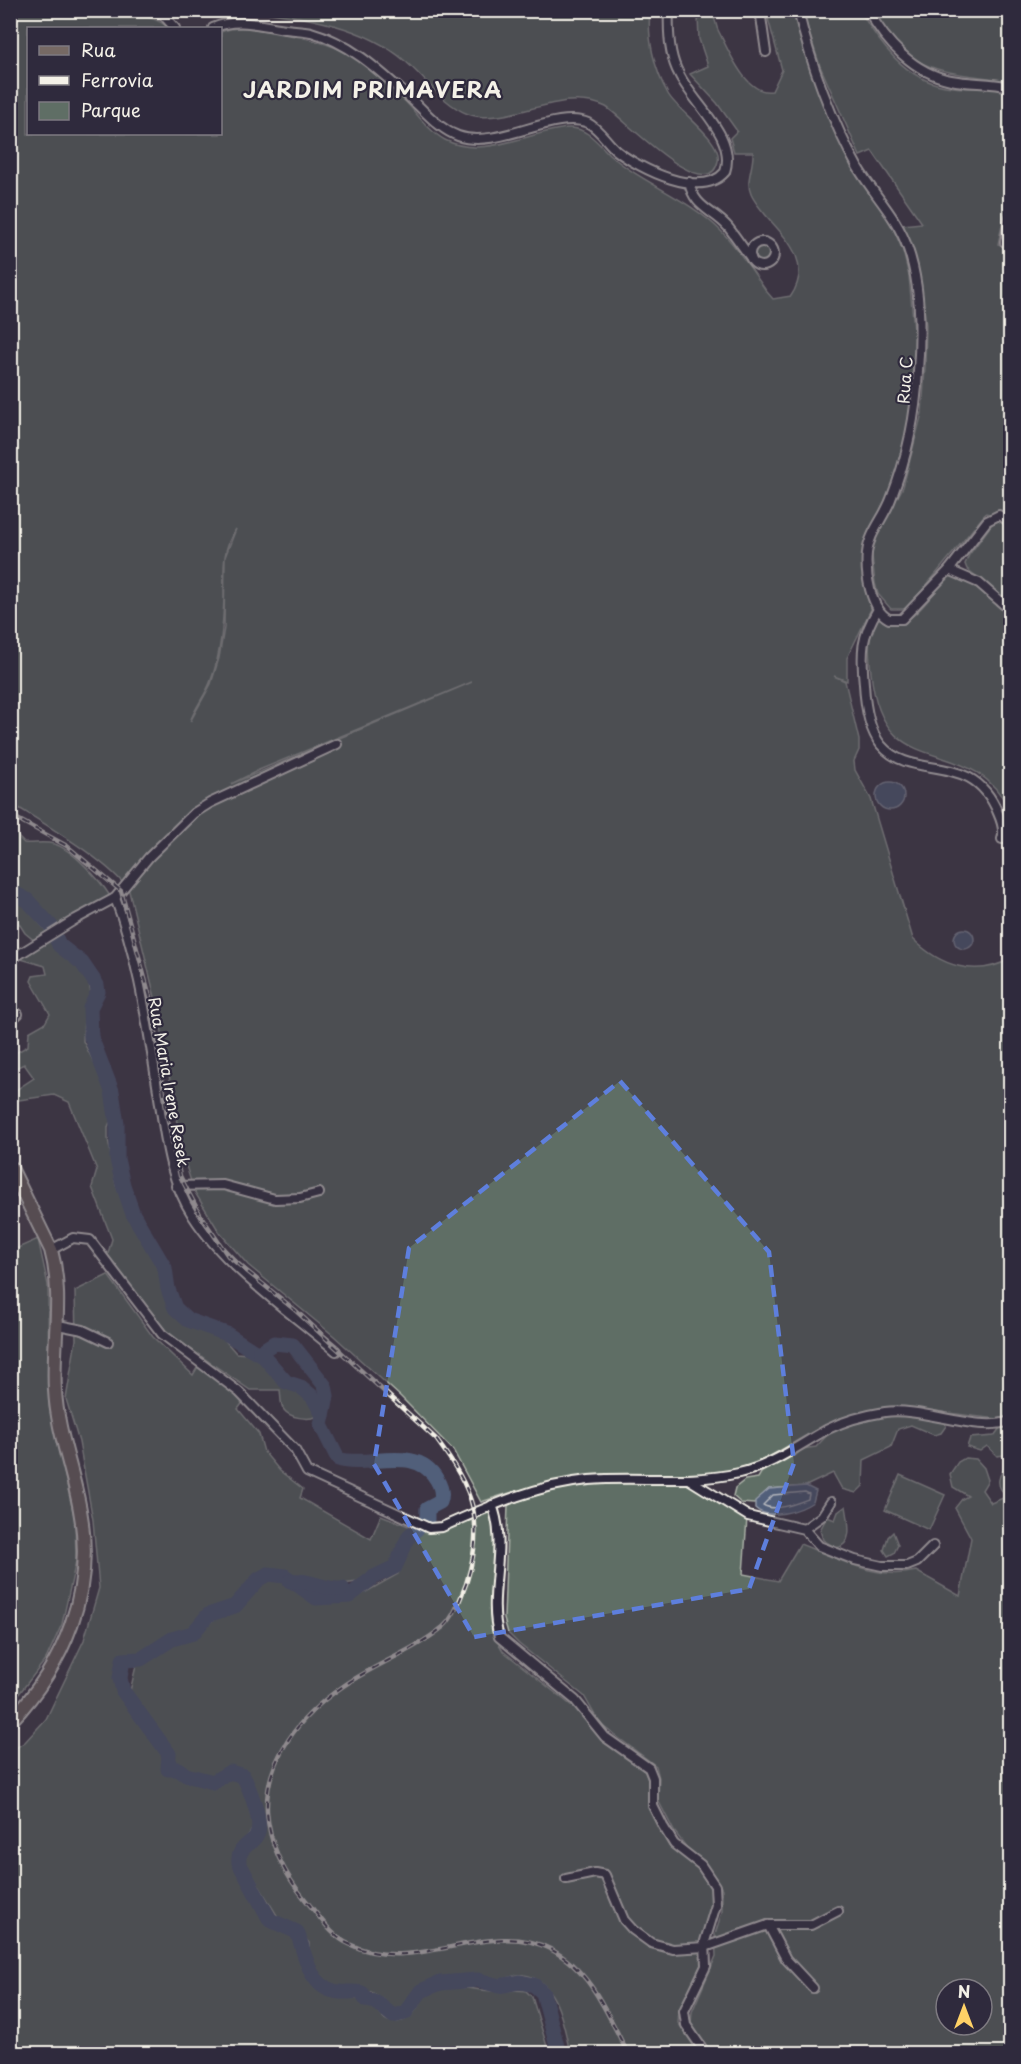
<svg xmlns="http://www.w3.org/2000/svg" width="1021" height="2064" font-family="'Playpen Sans',sans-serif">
  <rect width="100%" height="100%" fill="#3d3544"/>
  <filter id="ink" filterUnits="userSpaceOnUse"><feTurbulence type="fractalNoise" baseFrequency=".0167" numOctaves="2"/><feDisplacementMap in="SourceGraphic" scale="12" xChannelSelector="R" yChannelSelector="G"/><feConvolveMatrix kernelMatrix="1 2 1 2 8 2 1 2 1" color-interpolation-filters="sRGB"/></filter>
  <g filter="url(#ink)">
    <polygon fill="#4e424d" points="10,1176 40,1237 11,1250 10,1250"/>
    <g fill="#5f6e65" stroke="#aab0a6" stroke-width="1.5" fill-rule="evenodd">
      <path d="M987 10 1010 16V81C945 71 909 76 872 11Z"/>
      <path d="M10 11C44 11 147 4 168 28H28V134H220L221 32C239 24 260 30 279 33 340 43 359 55 403 99 416 112 428 131 445 140 484 160 529 131 569 128 586 127 598 143 609 154 643 184 688 198 721 231 739 249 752 271 767 292L773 299 791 296C820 252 764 224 751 194 745 180 754 167 753 152H734L730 138 737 131 717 103 690 74 708 66 699 39 698 17 710 13C717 19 715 24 718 30 728 49 746 96 772 91L782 70 766 11H794L807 58 851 167 890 221 903 251 909 276 916 352 907 434 893 484 865 542 864 574 871 609 847 658V681L834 676 845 681 859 740V750L854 761 855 770 871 799 913 939C940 966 976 978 1010 959V1415L998 1419C932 1413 893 1397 827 1425 792 1440 763 1467 724 1472 685 1478 645 1473 605 1475 562 1478 522 1488 481 1502L453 1450 401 1397 334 1336 248 1265 220 1233 194 1191 182 1153 159 1014 129 891C111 862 41 822 11 803ZM236 529 225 557 224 628 219 658 211 684 190 722C195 707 206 695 211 680 221 654 223 624 224 597 224 572 221 550 236 529ZM472 682 231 784 259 770Z"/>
      <path d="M252 11H650C647 38 654 69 668 94 678 112 723 140 718 161 708 209 621 115 606 107 562 85 508 128 468 114 444 105 424 77 405 61 365 26 303 16 252 11Z"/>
      <path d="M802 11H860C879 43 905 79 945 86 967 90 989 86 1010 91V188L998 244 1007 247 1010 229V602L967 569 965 564 969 555 995 520 994 515 986 513 907 609H891L878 594 875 583 871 547 903 487 922 413 925 368 926 325 920 278 903 225 922 223 872 151 860 156 820 66Z"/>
      <circle cx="761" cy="254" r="8"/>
      <path d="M958 576 977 585 1010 615V810C968 727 883 788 871 673 869 652 866 635 879 616 909 640 930 593 948 577Z"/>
      <path d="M10 821 18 837 24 843C34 844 44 841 54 844 72 849 100 880 110 896L56 928 35 901 11 886Z"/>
      <polygon points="10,898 24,905 48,933 35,941 25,933 18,922 11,916"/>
      <path d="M51 940 64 957 87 974 91 993 84 1015 83 1041 109 1092 113 1114 108 1127V1139L116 1185 123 1203 160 1266 162 1283 173 1310 190 1325 222 1337 236 1353 260 1355C266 1363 273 1375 281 1382 294 1392 310 1388 319 1409L316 1417C308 1420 290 1418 284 1410 280 1405 281 1396 280 1390H250L162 1329 107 1257 112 1239 92 1187 97 1170 69 1102 54 1095 19 1100 13 1092 34 1078 24 1064 14 1069 10 1056 28 1046 29 1032 45 1023 50 1014 31 981 33 976 47 974 45 966 21 959Z"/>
      <polygon points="38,1239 48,1285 49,1406 75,1520 76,1561 62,1624 46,1659 11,1704 11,1251"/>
      <path d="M108 1275 153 1337 193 1375 200 1363 244 1401 238 1409 259 1434 264 1452 280 1471 303 1489 300 1498 371 1539 381 1515 411 1527 394 1562 357 1582 336 1585 311 1577H292L276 1571H265L258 1573 234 1602 206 1612 191 1628 169 1634 146 1651 118 1659C107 1699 148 1721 164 1753 166 1759 163 1765 165 1772L178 1773 212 1786 233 1776 242 1779 254 1827 241 1845 235 1864 268 1922 293 1933C303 1959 305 1991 338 1997 352 1999 359 1996 372 2005 380 2011 382 2022 393 2022 420 2022 416 1996 434 1990 455 1982 478 1992 498 1991 508 1991 516 1989 526 1991L532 1997 549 2053H11L10 1752 25 1742 46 1719 84 1640 99 1588 93 1520 79 1442 66 1399 76 1340 75 1291Z"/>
      <polygon points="890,1414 943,1419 946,1426 941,1433 934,1435 911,1425 898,1429 891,1447 864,1460 863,1486 856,1493 842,1489 833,1473 806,1486 769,1489 754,1504 741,1503 733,1496 735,1488 745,1480 758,1478 761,1473 783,1458 796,1455 802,1449 816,1447 832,1430"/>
      <polygon points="1008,1425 1010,1446 1004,1455 997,1456 987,1446 980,1451 967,1447 970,1438 994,1436 1000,1428"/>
      <path d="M965 1458 976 1459 984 1468 988 1480 982 1490 991 1503 1008 1496C994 1487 997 1473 1010 1465V2053H570C564 2027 558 1980 524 1975 514 1973 507 1981 497 1979 477 1974 443 1973 425 1984 412 1991 409 2014 390 2008L382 1998 371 1992 336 1987 323 1980 310 1960 309 1943 297 1927 278 1917 245 1863V1852C249 1844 258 1842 261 1835 269 1821 255 1771 238 1769 226 1767 222 1777 213 1778L175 1765 168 1744 130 1691 136 1666 168 1644 196 1634 213 1620 232 1612 269 1578H279L313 1601H342L357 1597 398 1574 414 1536 421 1529 441 1531 491 1509 495 1547 492 1591 495 1637 503 1651 572 1706H576L598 1733 643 1767 650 1785 648 1799 653 1816 669 1846 697 1868 712 1890V1904L702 1939 701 1970 679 2010 678 2023 685 2032 691 2024 692 2012 716 1956 715 1934 722 1912V1889L707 1865 687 1848 674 1831 658 1800 659 1778 656 1766 600 1724 584 1696 519 1644 508 1633 504 1619 508 1505 545 1492 589 1483H689L747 1518 743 1574 778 1581 800 1544C837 1558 875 1581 916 1571L960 1596 971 1538 955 1508 962 1499 968 1496 953 1487 950 1474 958 1462ZM946 1989H982V2025H946Z"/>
      <polygon points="900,1475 945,1495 929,1530 885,1510"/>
      <path d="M846 1506C848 1520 855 1545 836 1548L823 1540 820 1530 827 1517 835 1520 838 1512Z"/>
      <polygon points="893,1532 898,1545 894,1553 888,1556 884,1550 888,1537"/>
    </g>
    <g fill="#515e7a" stroke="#9299a6" stroke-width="1.5">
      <circle cx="890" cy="796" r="14"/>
      <circle cx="964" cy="939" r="10"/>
      <path d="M806 1486 816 1491 813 1502C800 1511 768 1521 755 1508V1501L769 1489Z"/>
    </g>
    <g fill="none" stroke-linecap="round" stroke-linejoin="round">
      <path stroke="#b3b6bc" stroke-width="1.5" d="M805 1492 809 1494 808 1499C795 1504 775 1512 763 1505L773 1495Z"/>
      <g stroke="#515e7a" stroke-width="15">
        <path d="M10 891 27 900 51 926 59 945 82 963 97 985 98 992 90 1008 91 1037 112 1091 117 1124V1159L123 1185 133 1214 165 1268 168 1289 175 1308 188 1320 227 1334 255 1352H260L274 1343 293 1345 325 1386 327 1396 321 1425 338 1459C367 1469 417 1443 437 1480 441 1487 443 1495 440 1502L427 1509V1520L409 1536 395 1567 374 1577 349 1596 316 1598 285 1576 268 1574 259 1579 235 1606 208 1615 193 1633 172 1639 141 1659 123 1660 120 1678 123 1691 169 1754 168 1769H178L186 1775 213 1782 230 1772 243 1776C249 1787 262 1819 258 1832 255 1844 237 1845 239 1863L270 1920 297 1932C305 1952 308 1985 334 1991 343 1994 353 1990 362 1993L366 2000 376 2002 393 2016 405 2013 421 1991 440 1983 478 1980 499 1986 520 1982 534 1985 543 1993 559 2054"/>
        <polyline points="260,1352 286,1382 301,1387 313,1397 323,1415"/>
        <path d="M290 1581C309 1579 324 1590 343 1589"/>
      </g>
      <defs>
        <g id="street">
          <polyline points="153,10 164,16 175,28"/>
          <polyline points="760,10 766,52"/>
          <path d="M798 10C810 62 832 122 858 168 874 195 898 218 908 249 921 286 921 332 918 371 916 415 907 458 891 499 884 518 869 533 867 553 865 573 870 609 889 619H902L949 570 987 521 999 515 1010 522"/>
          <path d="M868 10C885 42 914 73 951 80 970 84 991 82 1010 87"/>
          <path d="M213 28C235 18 256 24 279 28 290 30 301 30 311 32 351 43 382 73 412 100 427 113 439 129 458 136 498 150 554 109 588 123 600 129 607 143 617 151 640 169 701 200 725 172 737 136 693 104 679 74 669 56 668 31 669 10"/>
          <path d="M689 182C694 208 713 210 728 227 736 237 743 248 751 258"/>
          <polyline points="1005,242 1010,217"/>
          <circle cx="762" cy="254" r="12"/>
          <polyline points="949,570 979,583 1010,610"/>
          <path d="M878 609C861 637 861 652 864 684 865 703 868 729 881 745 913 783 972 748 998 813 1002 822 1005 831 1002 839"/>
          <path d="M115 898C138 957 147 1023 157 1085 165 1131 167 1176 193 1216 226 1268 289 1311 336 1351"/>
          <polyline points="10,960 76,919 115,898 149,857 194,813 210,803 337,744"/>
          <polyline points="10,1021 18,1014"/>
          <polyline points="176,1186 223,1185 275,1199 300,1198 319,1193"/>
          <path d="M51 1250 73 1238 90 1240 162 1334 239 1392 295 1450 307 1472 429 1528 442 1527C490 1506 536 1485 589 1480 638 1476 690 1484 739 1473 772 1466 799 1445 828 1429 844 1421 866 1415 885 1412 923 1407 978 1433 1010 1421"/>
          <polyline points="58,1325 83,1330 108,1342"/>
          <polyline points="690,1480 748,1516 804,1529 819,1546 855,1560 882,1566 907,1566 917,1562 933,1546"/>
          <path d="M492 1505C509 1547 486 1594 499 1637L575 1700 605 1737 649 1768 653 1778V1806L663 1826 674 1844 701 1865 715 1886 716 1905 705 1941 706 1966 684 2011 686 2025 706 2054"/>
          <polyline points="804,1529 822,1516 831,1502"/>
          <polyline points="566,1879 595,1873 605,1875 624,1920 633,1930 651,1943 673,1949 705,1947 768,1925 811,1925 838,1911"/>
          <polyline points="768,1925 786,1959 813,1988"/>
        </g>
        <path id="primary" d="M10 1166 51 1250C64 1297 52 1343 55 1390 57 1431 73 1470 80 1510 95 1591 65 1664 10 1722"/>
      </defs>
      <use href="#street" stroke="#f4f1e8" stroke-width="12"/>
      <use href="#primary" stroke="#f4f1e8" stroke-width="16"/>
      <use href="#street" stroke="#2f2a3d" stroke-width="8"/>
      <use href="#primary" stroke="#766964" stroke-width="12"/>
      <defs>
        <path id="rail" d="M10 815 67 846 121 891 152 1004 167 1116 180 1176 201 1216 228 1256 295 1310 436 1439C474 1491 486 1521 466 1584 461 1597 454 1618 443 1627 412 1652 375 1664 342 1687 301 1715 265 1758 267 1811 269 1845 286 1877 308 1903 320 1917 331 1936 349 1944 415 1977 489 1917 550 1949 591 1970 608 2015 628 2054"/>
      </defs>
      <use href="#rail" stroke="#f4f1e8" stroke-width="4.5"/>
      <use href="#rail" stroke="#2f2a3d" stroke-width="2" stroke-dasharray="7" stroke-linecap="butt"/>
    </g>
  </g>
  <path d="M0 0H1021V2064H0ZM620 1081 769 1252 794 1463 749 1589 474 1637 374 1464 409 1248Z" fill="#3d3544" fill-opacity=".55" fill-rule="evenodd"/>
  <path fill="none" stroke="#5e7fdd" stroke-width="4.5" stroke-dasharray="12 8" stroke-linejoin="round" d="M620 1081 769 1252 794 1463 749 1589 474 1637 374 1464 409 1248Z"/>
  <g text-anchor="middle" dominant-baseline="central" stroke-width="4.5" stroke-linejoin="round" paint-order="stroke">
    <g font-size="16" fill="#f4f1e8" stroke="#2f2a3d">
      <text transform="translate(904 380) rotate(-86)">Rua C</text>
      <text transform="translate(170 1082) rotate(80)">Rua Maria Irene Resek</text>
    </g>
    <g font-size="22" font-weight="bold" letter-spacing="1.5" fill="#f4f1e8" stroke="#2f2a3d">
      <text x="373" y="88">JARDIM PRIMAVERA</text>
    </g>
  </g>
  <rect width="1021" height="2064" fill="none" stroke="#2f2a3d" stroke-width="36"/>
  <rect x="18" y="18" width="985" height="2028" fill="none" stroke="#f4f1e8" stroke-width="2" filter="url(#ink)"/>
  <rect x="27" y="27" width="195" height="108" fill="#2f2a3d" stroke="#7e7a81" stroke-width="1.5"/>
  <rect x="39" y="46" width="30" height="9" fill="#766964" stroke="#7e7a81" stroke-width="1.5"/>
  <text x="81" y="57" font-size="18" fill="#f4f1e8">Rua</text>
  <rect x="39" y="76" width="30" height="9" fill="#f4f1e8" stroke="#7e7a81" stroke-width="1.5"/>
  <text x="81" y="87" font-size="18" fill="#f4f1e8">Ferrovia</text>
  <rect x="39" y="102" width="30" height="18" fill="#5f6e65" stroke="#7e7a81" stroke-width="1.5"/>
  <text x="81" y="117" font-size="18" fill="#f4f1e8">Parque</text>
  <g transform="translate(964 2007)"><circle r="28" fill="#2f2a3d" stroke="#7e7a81" stroke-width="1.5"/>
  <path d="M0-4.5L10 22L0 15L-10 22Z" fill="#ffd166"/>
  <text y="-9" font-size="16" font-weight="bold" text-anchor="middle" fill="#f4f1e8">N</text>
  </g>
</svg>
